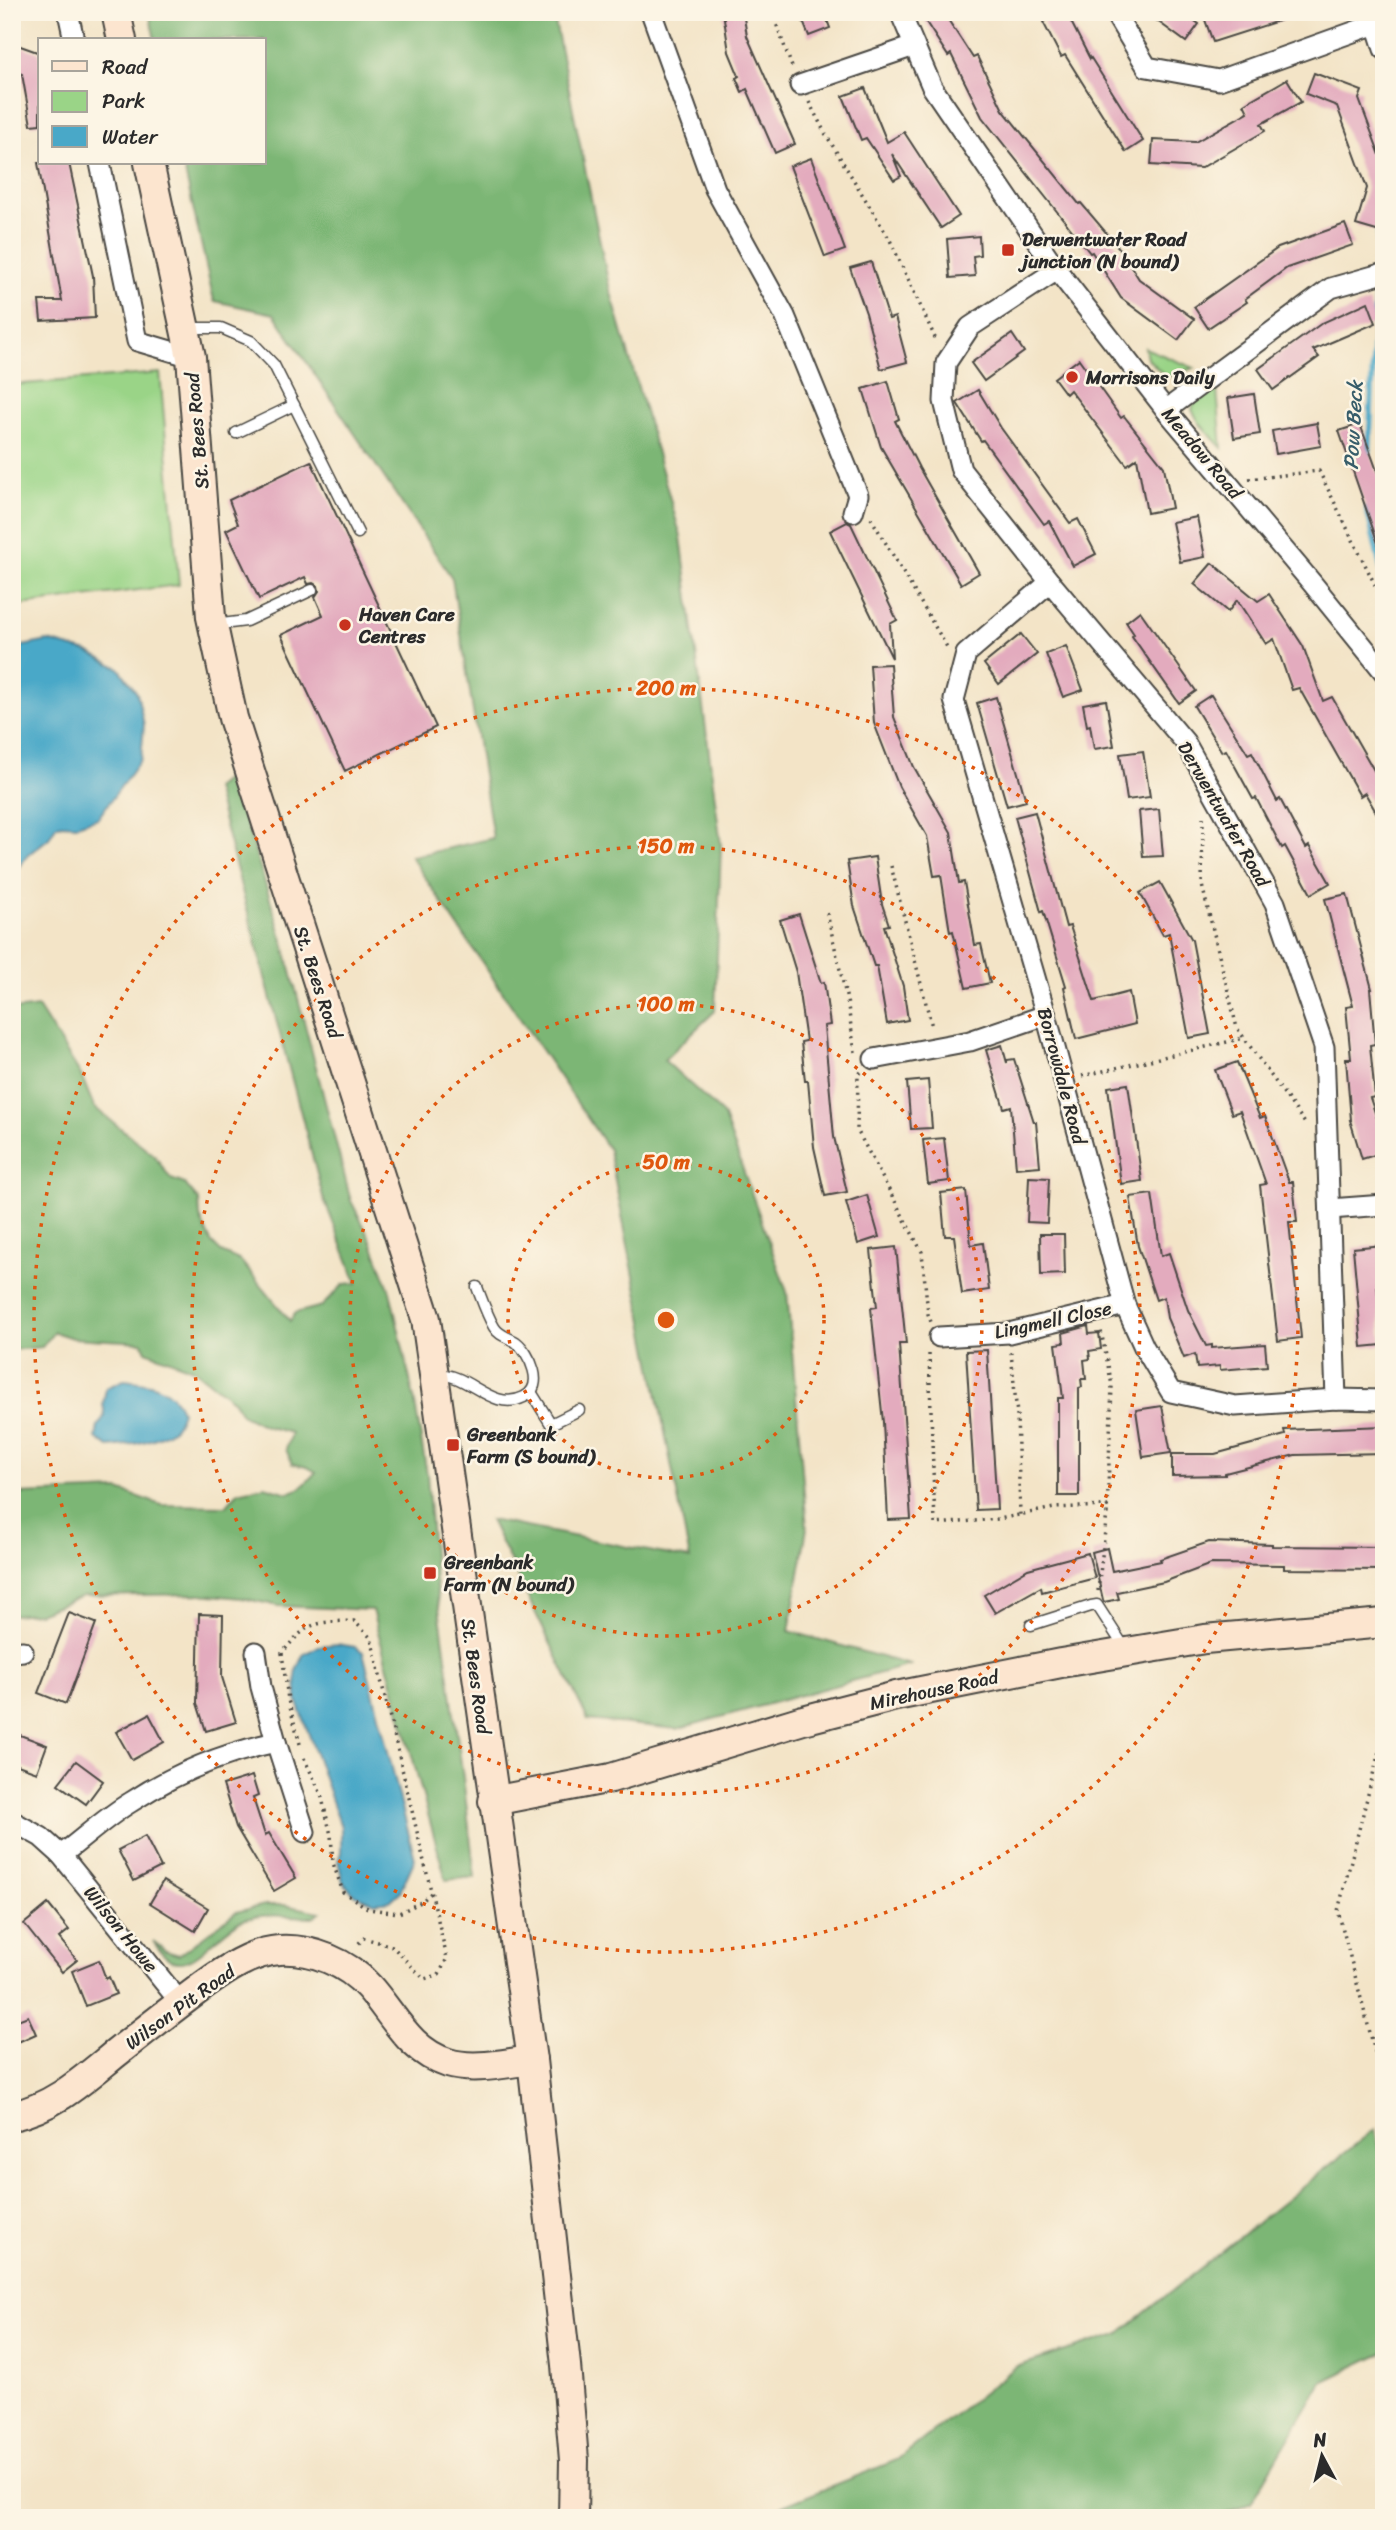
<svg xmlns="http://www.w3.org/2000/svg" width="1396" height="2530" font-family="Sriracha,sans-serif">
  <rect width="100%" height="100%" fill="#fcf5e5"/>
  <filter id="ink" filterUnits="userSpaceOnUse"><feTurbulence type="fractalNoise" baseFrequency=".0143" numOctaves="2"/><feDisplacementMap in="SourceGraphic" scale="14" xChannelSelector="R" yChannelSelector="G"/><feConvolveMatrix kernelMatrix="1 2 1 2 8 2 1 2 1" color-interpolation-filters="sRGB"/></filter>
  <filter id="wash" filterUnits="userSpaceOnUse"><feTurbulence type="fractalNoise" baseFrequency=".00686" numOctaves="4" result="noise"/><feDisplacementMap in="SourceGraphic" scale="28" xChannelSelector="R" yChannelSelector="G"/><feGaussianBlur stdDeviation="1.57" result="paint"/><feColorMatrix in="noise" values="0 0 0 0 0 0 0 0 0 0 0 0 0 0 0 0 0 1.4 0 .05"/><feComposite in="paint" operator="in"/></filter>
  <g filter="url(#wash)">
    <rect width="100%" height="100%" fill="#f3e4c7"/>
    <g fill="#9ad487" stroke="#628059" stroke-width="2">
      <polygon points="1145,348 1194,368 1166,377 1147,358"/>
      <polygon points="160,373 179,585 12,606 12,385"/>
      <polygon points="1217,390 1222,448 1200,424 1192,410 1195,401"/>
    </g>
    <g fill="#7bb674" stroke="#537050" stroke-width="2">
      <polygon points="149,12 553,12 609,286 681,537 721,845 715,1011 664,1060 723,1114 787,1292 807,1528 789,1631 910,1665 677,1729 588,1720 490,1520 690,1559 609,1150 411,857 493,838 452,578 274,314 214,301 183,163 264,163 264,40 155,40"/>
      <polygon points="231,775 282,937 351,1201 370,1238 390,1291 414,1398 427,1474 435,1580 463,1777 475,1877 446,1880 372,1610 279,1606 242,1598 200,1594 83,1596 38,1613 12,1615 12,1503 19,1494 119,1490 161,1505 226,1506 238,1492 265,1486 288,1493 301,1488 316,1472 307,1467 292,1464 286,1449 291,1433 265,1426 241,1414 234,1401 193,1369 146,1351 142,1342 72,1338 54,1332 42,1347 12,1350 12,1013 14,1010 38,1007 81,1075 94,1107 154,1155 171,1179 185,1184 199,1201 200,1217 211,1242 221,1252 241,1261 290,1321 295,1313 322,1306 344,1284 357,1283 323,1197 215,788"/>
      <path d="M265 1905H284L320 1912 313 1917C290 1917 265 1912 243 1920 211 1932 185 1994 153 1941L166 1951 179 1955 236 1912Z"/>
      <polygon points="1375,2129 1384,2179 1384,2352 1322,2382 1251,2503 1216,2518 753,2518 897,2460 1016,2367 1118,2334"/>
    </g>
    <g fill="#49a8c8" stroke="#3a6a7a" stroke-width="2">
      <polygon points="48,641 88,652 119,668 137,693 144,725 141,759 98,818 77,825 61,824 56,826 49,838 29,854 12,875 12,648"/>
      <path d="M124 1380C151 1383 171 1385 182 1412 180 1417 178 1424 174 1428 158 1442 129 1445 108 1447L96 1438 98 1426 105 1415 103 1404 106 1388Z"/>
      <polygon points="337,1644 355,1647 363,1652 415,1859 400,1892 390,1901 375,1903 355,1895 343,1882 338,1861 341,1852 341,1827 297,1700 296,1671 303,1655 319,1646"/>
    </g>
    <g fill="none" stroke-linecap="round" stroke-linejoin="round">
      <g stroke="#49a8c8" stroke-width="6">
        <polyline points="1369,455 1379,225"/>
        <polyline points="1367,508 1384,581"/>
      </g>
    </g>
    <g id="blocks">
      <g fill="#e3abbe">
        <polygon points="723,12 743,12 747,36 795,144 775,153 747,89 742,92 736,78 739,76 729,52"/>
        <polygon points="799,12 824,12 830,28 809,36"/>
        <polygon points="934,12 943,12 973,58 977,56 1003,110 1079,204 1081,203 1120,249 1139,279 1194,319 1178,340 1121,298 1092,252 1090,253 982,117 951,54 948,56 924,19"/>
        <polygon points="1061,12 1066,12 1090,59 1091,58 1143,141 1126,152 1065,55 1061,57 1043,22"/>
        <polygon points="1145,12 1182,12 1199,24 1186,42"/>
        <polygon points="1218,12 1294,12 1294,16 1213,42 1204,17"/>
        <polygon points="12,43 40,53 40,124 31,125 22,74 12,70"/>
        <polygon points="1314,73 1362,91 1359,99 1384,166 1384,221 1380,232 1356,225 1367,188 1337,106 1306,94"/>
        <polygon points="1287,79 1301,102 1261,124 1265,131 1201,168 1151,165 1153,140 1195,142 1248,112 1244,104"/>
        <polygon points="865,88 887,142 904,132 959,216 941,228 892,154 901,176 894,180 866,138 861,140 843,96"/>
        <polygon points="811,158 845,250 825,257 790,166"/>
        <polygon points="38,163 69,163 93,276 95,318 41,321 39,301 62,301"/>
        <polygon points="1345,224 1353,245 1287,268 1245,299 1247,302 1208,328 1194,307 1278,248"/>
        <polygon points="979,236 980,255 973,256 975,276 950,278 947,239"/>
        <polygon points="871,262 889,319 895,317 907,362 881,369 866,313 850,268"/>
        <polygon points="1368,302 1376,323 1313,350 1319,357 1273,390 1258,369 1322,323"/>
        <polygon points="1012,334 1024,352 984,381 971,363"/>
        <polygon points="1079,359 1121,418 1124,416 1164,467 1172,508 1147,513 1137,458 1127,465 1070,390 1066,394 1054,378"/>
        <polygon points="888,381 899,419 895,421 919,468 979,573 961,584 881,447 863,389"/>
        <polygon points="978,390 1001,428 1070,523 1078,519 1096,554 1073,566 1049,521 1044,524 983,440 981,441 957,403"/>
        <polygon points="1254,394 1260,434 1234,438 1228,398"/>
        <polygon points="1317,423 1321,446 1276,454 1272,431"/>
        <polygon points="1360,424 1384,490 1384,552 1381,552 1339,431"/>
        <polygon points="311,461 436,727 345,771 281,635 323,615 315,597 319,591 318,586 313,583 308,584 305,577 259,599 226,530 238,524 229,500"/>
        <polygon points="1197,517 1205,557 1180,562 1172,522"/>
        <polygon points="847,522 851,524 897,620 890,624 892,658 830,531"/>
        <polygon points="1212,563 1258,601 1269,594 1303,646 1323,701 1332,697 1384,788 1384,826 1365,793 1360,796 1299,688 1292,690 1274,639 1266,644 1237,600 1228,612 1194,584"/>
        <polygon points="1140,611 1196,691 1179,703 1132,636 1134,634 1126,622"/>
        <polygon points="1021,634 1037,654 999,684 984,664"/>
        <polygon points="1066,646 1083,690 1063,697 1046,654"/>
        <polygon points="890,664 894,717 914,767 951,832 959,883 964,882 975,945 981,944 990,983 966,988 953,931 950,932 941,875 934,876 927,836 899,787 874,723 870,665"/>
        <polygon points="1211,695 1248,754 1252,752 1277,801 1280,799 1306,848 1309,846 1330,883 1311,894 1285,846 1282,848 1256,798 1253,799 1226,750 1222,752 1194,706"/>
        <polygon points="996,697 1026,801 1007,806 977,703"/>
        <polygon points="1106,700 1114,746 1094,749 1090,725 1087,726 1083,704"/>
        <polygon points="1143,751 1150,797 1127,800 1120,754"/>
        <polygon points="1159,809 1163,856 1143,857 1139,811"/>
        <polygon points="1035,812 1066,927 1070,926 1094,1001 1129,992 1135,1024 1076,1039 1064,987 1066,986 1043,911 1041,912 1015,817"/>
        <polygon points="875,857 882,904 889,925 884,926 903,986 908,1020 887,1024 877,966 874,966 854,906 847,861"/>
        <polygon points="1160,882 1192,940 1210,1034 1189,1038 1169,933 1163,935 1140,893"/>
        <polygon points="1347,894 1372,989 1370,989 1375,1044 1370,1045 1375,1097 1370,1098 1384,1139 1384,1152 1362,1159 1350,1120 1351,1120 1346,1059 1351,1059 1346,1007 1353,1006 1325,899"/>
        <polygon points="799,914 821,983 824,982 830,1025 824,1026 834,1137 847,1192 825,1196 814,1147 808,1081 805,1081 801,1042 806,1041 796,972 780,920"/>
        <polygon points="1002,1045 1007,1063 1007,1060 1014,1059 1034,1122 1036,1122 1040,1166 1016,1168 1011,1106 1004,1108 986,1050"/>
        <polygon points="1237,1062 1260,1118 1265,1116 1289,1182 1293,1182 1297,1222 1289,1222 1301,1338 1278,1341 1260,1185 1266,1184 1240,1111 1232,1114 1215,1070"/>
        <polygon points="928,1080 932,1128 911,1129 907,1082"/>
        <polygon points="1128,1084 1142,1181 1121,1184 1108,1087"/>
        <polygon points="944,1138 949,1181 928,1184 923,1140"/>
        <polygon points="1029,1177 1049,1178 1047,1223 1027,1222"/>
        <polygon points="966,1190 971,1245 983,1243 989,1290 962,1294 954,1236 945,1236 941,1193"/>
        <polygon points="1152,1194 1161,1256 1169,1253 1188,1310 1206,1346 1212,1345 1212,1348 1265,1344 1267,1366 1220,1370 1220,1366 1197,1368 1195,1354 1184,1358 1167,1318 1164,1297 1156,1300 1138,1246 1130,1197"/>
        <polygon points="867,1195 879,1237 858,1244 846,1202"/>
        <polygon points="1040,1234 1064,1234 1065,1274 1041,1275"/>
        <polygon points="1382,1245 1384,1283 1377,1283 1382,1345 1362,1347 1353,1248"/>
        <polygon points="896,1247 906,1344 899,1344 911,1519 888,1520 883,1422 871,1308 877,1307 871,1250"/>
        <polygon points="1088,1326 1089,1334 1099,1333 1101,1349 1089,1351 1090,1359 1084,1360 1086,1379 1081,1379 1082,1387 1079,1388 1079,1496 1058,1496 1058,1398 1063,1398 1056,1344 1064,1343 1063,1333"/>
        <polygon points="987,1350 997,1509 976,1510 966,1351"/>
        <polygon points="1162,1406 1171,1453 1143,1457 1136,1410"/>
        <polygon points="1384,1426 1384,1453 1295,1455 1225,1473 1225,1475 1172,1476 1172,1454 1215,1454 1285,1435 1284,1430"/>
        <polygon points="1209,1542 1272,1544 1272,1546 1384,1547 1384,1570 1284,1569 1284,1565 1211,1564 1164,1582 1117,1592 1119,1599 1104,1602 1103,1600 1092,1552 1107,1548 1112,1571 1161,1561 1160,1559"/>
        <polygon points="1088,1553 1095,1578 1042,1592 1041,1587 995,1613 984,1595 1028,1569"/>
        <polygon points="69,1613 96,1623 66,1704 38,1693"/>
        <polygon points="199,1614 223,1615 222,1677 236,1722 206,1731 197,1703"/>
        <polygon points="149,1714 164,1742 132,1760 116,1732"/>
        <polygon points="12,1732 47,1745 37,1772 12,1763"/>
        <polygon points="76,1761 103,1781 86,1804 58,1784"/>
        <polygon points="252,1776 258,1796 253,1798 265,1835 269,1833 296,1878 274,1891 236,1827 223,1785"/>
        <polygon points="145,1836 161,1867 134,1881 118,1850"/>
        <polygon points="163,1881 208,1908 195,1931 150,1903"/>
        <polygon points="48,1904 69,1930 59,1938 77,1960 62,1972 24,1924"/>
        <polygon points="99,1960 106,1979 109,1977 116,1994 86,2006 72,1971"/>
        <polygon points="28,2016 36,2034 18,2042 12,2022"/>
      </g>
    </g>
  </g>
  <g filter="url(#ink)">
    <use href="#blocks" fill-opacity="0" stroke="#494742" stroke-width="2"/>
    <g fill="none" stroke-linecap="round" stroke-linejoin="round">
      <defs>
        <g id="lane">
          <polyline points="189,328 221,328 251,341 274,365 358,533"/>
          <polyline points="236,433 294,405"/>
          <polyline points="214,625 246,621 312,590"/>
          <path d="M438 1375C468 1372 492 1413 524 1397 546 1387 530 1353 516 1342 508 1337 499 1336 494 1327 487 1315 482 1300 477 1287"/>
          <polyline points="531,1392 551,1424 579,1410"/>
          <polyline points="1031,1625 1091,1606 1097,1605 1126,1650"/>
        </g>
        <g id="street">
          <polyline points="68,12 74,40"/>
          <polyline points="651,12 715,189 785,316 858,495 853,512"/>
          <polyline points="900,12 932,87 1057,270 1166,410 1312,583 1384,672"/>
          <polyline points="1114,12 1147,67 1219,80 1384,21"/>
          <polyline points="1376,24 1384,49"/>
          <polyline points="800,85 914,46"/>
          <polyline points="100,163 137,341 191,357"/>
          <polyline points="1057,270 970,327 946,363 944,401 961,470 1050,582 1185,742 1275,903 1324,1047 1336,1399"/>
          <polyline points="1166,410 1331,288 1384,273"/>
          <polyline points="1050,582 966,654 954,700 1046,1015 1125,1305 1144,1347 1171,1392 1235,1406 1336,1399 1384,1400"/>
          <polyline points="874,1059 970,1041 1046,1015"/>
          <polyline points="1330,1209 1384,1205"/>
          <polyline points="939,1337 1009,1333 1125,1305"/>
          <polyline points="12,1652 23,1651"/>
          <polyline points="276,1742 305,1832"/>
          <polyline points="12,1821 41,1837 61,1855 180,2002"/>
          <path d="M61 1855C84 1838 106 1817 131 1802 175 1773 224 1753 276 1742L261 1687 256 1652"/>
        </g>
        <g id="secondary">
          <polyline points="116,12 122,40"/>
          <polyline points="149,163 191,357 211,617 233,718 426,1319 532,2060 566,2365 574,2460 573,2518"/>
          <polyline points="493,1801 611,1778 803,1720 896,1696 1061,1663 1205,1639 1384,1623"/>
          <path d="M12 2116C54 2107 83 2080 115 2054 144 2031 173 2008 203 1986 225 1970 251 1952 279 1950 312 1948 348 1963 369 1987 394 2015 409 2051 448 2063 474 2071 505 2063 532 2060"/>
        </g>
      </defs>
      <use href="#lane" stroke="#494742" stroke-width="13"/>
      <use href="#street" stroke="#494742" stroke-width="23"/>
      <use href="#secondary" stroke="#494742" stroke-width="32"/>
      <g stroke="#494742" stroke-width="3.5" stroke-dasharray="2 5" stroke-linecap="butt">
        <polyline points="772,12 792,67"/>
        <polyline points="809,102 825,133 890,240 937,342"/>
        <polyline points="1249,479 1319,471 1383,601 1381,636"/>
        <polyline points="871,518 947,647"/>
        <polyline points="1203,817 1202,885 1237,1028 1307,1126"/>
        <polyline points="891,866 932,1027"/>
        <polyline points="827,913 847,1000 855,1052"/>
        <polyline points="861,1072 858,1075 857,1130 922,1252 928,1314 931,1322"/>
        <polyline points="1082,1076 1244,1038"/>
        <polyline points="1011,1352 1017,1415 1020,1515"/>
        <polyline points="929,1354 935,1524 999,1519 1054,1508 1108,1506"/>
        <polyline points="1098,1591 1107,1513 1112,1385 1101,1331"/>
        <polyline points="1384,1732 1338,1911 1384,2086"/>
        <path d="M300 1744 288 1700 282 1653C308 1622 313 1622 354 1621L371 1638 447 1958 439 1975 424 1979 392 1946 364 1938 356 1946"/>
        <polyline points="304,1758 321,1794 331,1835 333,1863 343,1892 369,1909 399,1913 421,1902 431,1893"/>
      </g>
      <use href="#lane" stroke="#fff" stroke-width="10"/>
      <use href="#street" stroke="#fff" stroke-width="19"/>
      <use href="#secondary" stroke="#fce5cf" stroke-width="28"/>
    </g>
  </g>
  <g fill="none" stroke="#df570e" stroke-width="3.5" stroke-dasharray="3.5 7">
    <circle cx="666" cy="1320" r="158"/>
    <circle cx="666" cy="1320" r="316"/>
    <circle cx="666" cy="1320" r="474"/>
    <circle cx="666" cy="1320" r="632"/>
  </g>
  <g fill="#c8321e" stroke="#fcf5e5" stroke-width="2.5">
    <rect x="1001" y="243" width="14" height="14" rx="3.5"/>
    <circle cx="1072" cy="377" r="7"/>
    <circle cx="345" cy="625" r="7"/>
    <rect x="446" y="1438" width="14" height="14" rx="3.5"/>
    <rect x="423" y="1566" width="14" height="14" rx="3.5"/>
  </g>
  <g text-anchor="middle" dominant-baseline="central" stroke-width="5" stroke-linejoin="round" paint-order="stroke">
    <g font-size="19" font-weight="bold" fill="#2b2b2b" stroke="#fcf5e5" text-anchor="start">
      <text x="1022" y="239">Derwentwater Road<tspan x="1022" dy="22">junction (N bound)</tspan></text>
      <text x="1086" y="377">Morrisons Daily</text>
      <text x="359" y="614">Haven Care<tspan x="359" dy="22">Centres</tspan></text>
      <text x="467" y="1434">Greenbank<tspan x="467" dy="22">Farm (S bound)</tspan></text>
      <text x="444" y="1562">Greenbank<tspan x="444" dy="22">Farm (N bound)</tspan></text>
    </g>
    <g font-size="19" fill="#2b2b2b" stroke="#fcf5e5">
      <text transform="translate(197 431) rotate(-95)">St. Bees Road</text>
      <text transform="translate(1202 453) rotate(50)">Meadow Road</text>
      <text transform="translate(1224 814) rotate(60)">Derwentwater Road</text>
      <text transform="translate(318 982) rotate(72)">St. Bees Road</text>
      <text transform="translate(1062 1076) rotate(75)">Borrowdale Road</text>
      <text transform="translate(1053 1320) rotate(-12)">Lingmell Close</text>
      <text transform="translate(476 1676) rotate(82)">St. Bees Road</text>
      <text transform="translate(934 1690) rotate(-12)">Mirehouse Road</text>
      <text transform="translate(121 1929) rotate(51)">Wilson Howe</text>
      <text transform="translate(180 2007) rotate(-36)">Wilson Pit Road</text>
    </g>
    <g font-size="21" font-style="italic" fill="#375d6a" stroke="#fcf5e5">
      <text transform="translate(1353 425) rotate(-87)">Pow Beck</text>
    </g>
  </g>
  <circle cx="666" cy="1320" r="10" fill="#df570e" stroke="#fcf5e5" stroke-width="3.5"/>
  <g font-size="21" text-anchor="middle" font-weight="bold" fill="#df570e" stroke="#fcf5e5" stroke-width="5" stroke-linejoin="round" paint-order="stroke">
    <text x="666" y="695">200 m</text>
    <text x="666" y="853">150 m</text>
    <text x="666" y="1011">100 m</text>
    <text x="666" y="1169">50 m</text>
  </g>
  <rect width="1396" height="2530" fill="none" stroke="#fcf5e5" stroke-width="42"/>
  <rect x="38" y="38" width="228" height="126" fill="#fcf5e5" stroke="#a8a49b" stroke-width="2"/>
  <rect x="52" y="61" width="35" height="10" fill="#fce5cf" stroke="#a8a49b" stroke-width="2"/>
  <text x="102" y="74" font-size="21" fill="#2b2b2b">Road</text>
  <rect x="52" y="91" width="35" height="21" fill="#9ad487" stroke="#a8a49b" stroke-width="2"/>
  <text x="102" y="108" font-size="21" fill="#2b2b2b">Park</text>
  <rect x="52" y="126" width="35" height="21" fill="#49a8c8" stroke="#a8a49b" stroke-width="2"/>
  <text x="102" y="144" font-size="21" fill="#2b2b2b">Water</text>
  <g transform="translate(1322 2456) rotate(353)" stroke="#fcf5e5" stroke-width="5" paint-order="stroke">
  <path d="M0-5L12 26L0 18L-12 26Z" fill="#2b2b2b"/>
  <text y="-10" font-size="19" font-weight="bold" text-anchor="middle" fill="#2b2b2b">N</text>
  </g>
</svg>
